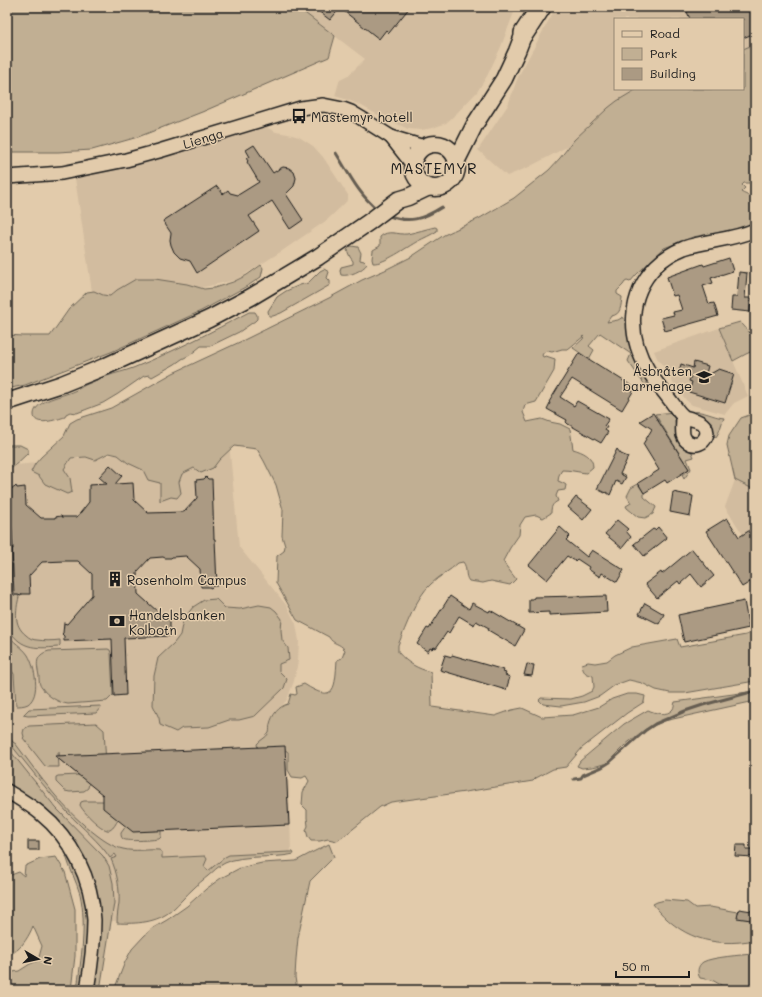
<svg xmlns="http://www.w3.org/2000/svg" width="762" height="997" font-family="Mali,sans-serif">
  <rect width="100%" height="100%" fill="#e2cbab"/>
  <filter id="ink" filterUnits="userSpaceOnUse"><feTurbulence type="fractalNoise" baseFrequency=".025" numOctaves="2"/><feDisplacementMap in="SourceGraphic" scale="8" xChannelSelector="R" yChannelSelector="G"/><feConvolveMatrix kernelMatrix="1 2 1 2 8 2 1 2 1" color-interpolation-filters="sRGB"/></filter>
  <g filter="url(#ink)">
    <g fill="#d2bc9f">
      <polygon points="297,7 516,7 500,49 487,76 477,92 455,115 446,123 433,128 421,130 408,129 378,115 360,105 348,100 335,96 339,82 340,80 348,76 365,59"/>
      <polygon points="556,7 755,7 755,47 743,54 743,19 615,19 615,89 676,89 529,167 507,176 478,150 508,105 518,77"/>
      <polygon points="262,125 276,132 288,134 299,137 313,146 323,157 348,195 348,199 345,203 327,220 282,251 236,280 195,289 97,325 75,178 144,163 229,138"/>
      <polygon points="719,328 748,396 734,403 725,414 692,405 686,400 673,383 666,370 657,358 654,351"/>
      <polygon points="229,443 239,547 287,606 296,624 299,641 298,661 294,681 287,700 273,715 272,743 288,743 291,853 222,858 205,874 132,920 111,921 93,874 7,782 7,466"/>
      <polygon points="735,480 755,490 755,553 725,507"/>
    </g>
    <g fill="#c1af93" stroke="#6e6658">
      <polygon points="7,7 297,7 335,36 329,57 202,112 138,137 92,150 58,152 7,152"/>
      <path d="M755 44V182L753 183H744L742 185 745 188 741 192C744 194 748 195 750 197 757 203 755 213 755 222L738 229 693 237 664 248 636 275 630 282 627 281 625 282 623 285 617 291V294L622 297C621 306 621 315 611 316L607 322 618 320 623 317 628 325 651 383 648 388 642 381 628 361 631 354 600 333 589 346 594 350 589 359 573 348 583 339 584 336 568 349H562L552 352 547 351 544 352 542 355 543 357 546 356 555 359 554 371 536 402 525 405 523 412 527 422 542 419 550 422 560 424 570 429 573 449C583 452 593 456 593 467L586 473C578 472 570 470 562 470L559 475 558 481 563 483 566 485 565 490 558 491 556 496 558 501C552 504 551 507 551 513L543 518 536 515 525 517 520 525 519 535 510 548 503 561 506 566 516 579 510 585 491 581 483 583 469 581C464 575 468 568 463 562L458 563C450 571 439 576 431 584 416 597 406 627 398 645V652C407 663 418 669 431 672L432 707 495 716 512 710 522 708 542 717 573 715 599 707 612 699 627 694H637L645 696 644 702 627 713 582 748 566 767 553 769 536 778 533 781 465 792 391 802 380 807 348 833 337 841 328 839 320 841H311L308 837 306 830 308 826 307 818V810L302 805 303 792 309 781 306 776 302 778 292 777 288 770V752L284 749H258L257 744C260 740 266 738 269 733 270 730 269 727 270 724 272 715 279 706 288 704L291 694 295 695 297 694 296 687 304 684C336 705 335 687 337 660L342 658 345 650C339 642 333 645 329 637L297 620 276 583 277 556 284 551 285 546 282 536 283 510 276 485 264 461 257 449 234 446 219 460 213 468 201 473 194 468 182 474 179 482 181 493 177 498 171 497 160 501V483L148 480 143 470 128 463 118 455 109 453 95 460 86 457 71 458 64 469 70 478 72 492 67 494 45 484 39 476 31 472 35 464 41 457 64 436 70 423 77 419 111 408 143 390 173 373 244 340 329 298 362 280 385 270 411 257 444 235 480 218 514 198 549 170 560 158 574 140 608 108 617 101 637 89H743V49Z"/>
      <path d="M435 227 437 228V231C431 235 424 238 418 241 407 247 384 264 373 263L372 259 373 250 380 246V237C388 229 398 235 407 234 417 232 426 229 435 227Z"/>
      <path d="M351 246 358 247 361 253 360 259V260L364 261 367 264C363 270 349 277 341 275L340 271 341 267 353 264V261L350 257 347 250Z"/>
      <polygon points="261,265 263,268 261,277 249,285 201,311 111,352 25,385 7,389 7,335 23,336 50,336 69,309 87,292 94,291 103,295 110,296 117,290 136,279 155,279 187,284 204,289 214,288 233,282 247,275"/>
      <polygon points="324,269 329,272 327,278 330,281 330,285 281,313 273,316 269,316 268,311 277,297 286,291 300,285 308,283 320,271"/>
      <path d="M249 312H255L257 315V319L255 321 239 332 210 346H201L190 355 182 359 175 364 152 377 149 375 144 376 118 394 103 403 77 413 70 412 66 414 65 417C58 419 33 428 34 414 35 400 64 396 74 391 78 390 81 387 85 385 92 382 100 379 107 376 116 373 125 371 133 368 173 352 211 332 249 312Z"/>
      <path d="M740 322C745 326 753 337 755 344 756 346 755 348 755 350L746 354 733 361 719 328Z"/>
      <polygon points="674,412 677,437 679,443 683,447 691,450 694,457 687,459 691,469 684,479 682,475 689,469 655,414"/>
      <path d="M692 412C703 410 713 417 724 418 721 424 720 432 716 437L713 436 703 417Z"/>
      <polygon points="755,413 755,490 735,480 727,445 729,436 741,418"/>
      <polygon points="7,445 20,445 28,449 28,453 10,470 7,476"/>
      <polygon points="638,484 644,493 644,497 656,507 653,514 645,518 638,517 627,508 626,506 631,503 627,496 631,488"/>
      <path d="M7 563H11L12 593 15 595H18L19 597C16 610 13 625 26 635 29 638 33 640 37 640 44 641 52 641 60 640V645L58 647C35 649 18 649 7 625Z"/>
      <polygon points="216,599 225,608 240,609 259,605 271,607 276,611 282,619 281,630 282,640 288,648 289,660 279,664 279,671 287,679 284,688 255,716 239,720 229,720 209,727 182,728 176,732 160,725 159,718 153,705 154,676 158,658 174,643 180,635 183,620 193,607 204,600"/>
      <path d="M755 631V681L685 693H670L656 690 642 683 629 680 615 685 600 696 584 702 561 706 543 704 539 700 541 698 571 699 582 696 592 691 594 687 593 676C585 673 583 673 582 664L588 662 595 663 607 661 615 655 632 647 677 639 680 647 746 635Z"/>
      <path d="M7 633C13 643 22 646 28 655 35 667 41 695 28 704 24 706 19 706 16 706L14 674 9 666H7Z"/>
      <path d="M108 649 110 650 111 653 113 695 107 701 68 704C59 703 47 696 42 688 39 685 39 680 39 676 37 665 34 655 49 651Z"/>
      <path d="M755 691V701L664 721 644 730 625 745 607 763 597 766 592 767 582 768 577 766 580 761 624 724 648 710C655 713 667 717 673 709 674 707 674 705 675 702Z"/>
      <polygon points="101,706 101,707 96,713 28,716 23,715 29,709"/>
      <polygon points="96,723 104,730 108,798 89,783 88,788 84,791 70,792 65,791 56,782 56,777 58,776 79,775 60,760 59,752 58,752 59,767 48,767 45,766 23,738 24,737 23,733 24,729 29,726"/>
      <path d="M7 735 14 743H15C40 776 64 812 98 836 106 842 114 847 123 849 135 852 147 849 159 850L162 852V858L205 856 207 859 204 866 208 871 225 857 229 855 289 852H293L294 854C274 859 243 854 225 863 218 866 213 872 208 876 203 880 198 884 194 888 186 895 180 903 172 910 157 923 136 924 117 923 117 916 118 910 119 903 120 889 117 872 111 859L117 857 115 854 110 858C100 842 81 827 68 813 46 790 27 764 7 740Z"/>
      <polygon points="7,747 56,808 103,856 109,866 113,883 114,903 100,990 92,990 88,871 7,786"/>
      <path d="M84 801H103L118 820C116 823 114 828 110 830 104 833 82 811 80 805L81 802Z"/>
      <path d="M126 826 161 830V837L159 839C152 840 127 842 123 839 121 837 121 835 121 833Z"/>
      <polygon points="329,844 334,857 310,881 298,938 296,959 295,977 297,990 114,990 125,962 132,949 144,936 153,928 167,920 187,906 206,889 221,878 240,868 262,863 296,861 309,854"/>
      <path d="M66 856H70L77 870 87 905 88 935 82 990H77C81 959 87 925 80 894 76 881 70 869 66 856Z"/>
      <path d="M56 857 65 872 75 909V956L71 990H7V973L19 971 30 964 37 961 39 957 42 946 33 926C30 934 22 948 14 952 12 954 10 954 8 955L7 954V880L11 875 19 872 24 876 25 866 40 859Z"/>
      <path d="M665 900 687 902 695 908 710 907 755 915V940C712 948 680 938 653 904L657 902Z"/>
      <path d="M753 954 755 955V990H728L721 985 712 980 700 978C697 973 697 966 703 962 712 957 742 955 753 954Z"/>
    </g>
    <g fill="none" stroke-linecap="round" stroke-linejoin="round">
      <g stroke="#655d51" stroke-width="3">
        <path d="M336 153C348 172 359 195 377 209"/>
        <path d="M387 215C409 224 423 219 442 207"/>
        <polyline points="574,779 581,778 583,775 602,767 610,762 646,730 655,724 685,711 703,705 755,691"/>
      </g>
    </g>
    <g fill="#ab9a83" stroke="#1c1c1c">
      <polygon points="313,7 410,7 389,33 386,30 379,39 340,8 330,20"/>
      <polygon points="685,7 755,7 755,33 743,38 743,19 690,19"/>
      <polygon points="254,145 273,173 279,169 283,167 289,168 294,172 296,178 294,186 286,194 303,220 290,229 272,201 249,216 259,231 197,273 190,261 180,258 174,252 171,245 170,240 171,233 163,221 217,186 223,194 228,190 230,193 238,195 259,182 247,162 248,161 246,158 250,157 246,150"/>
      <polygon points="729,258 733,271 711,278 713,283 703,286 709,304 714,303 718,316 665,331 661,318 674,315 673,312 682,310 677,295 673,296 667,277 703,264 704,266"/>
      <polygon points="739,272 747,273 745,298 751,298 750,312 731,310 732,297 737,297"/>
      <polygon points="579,353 635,388 622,410 572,379 560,397 574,406 577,401 609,419 604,426 607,427 605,430 608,432 601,443 568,424 566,422 567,420 547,409 550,403 549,402"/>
      <polygon points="694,362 708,366 705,377 719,369 734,374 725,403 689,392 692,382 689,381 691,376 679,372 681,364 693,368"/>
      <polygon points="653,413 689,469 667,483 665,480 644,493 638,483 659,470 643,444 652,429 640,421"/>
      <polygon points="617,449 621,454 628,457 620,474 626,477 622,484 616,481 610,495 606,492 605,493 597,489"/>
      <polygon points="110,465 122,476 115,484 133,483 134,500 148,513 184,512 197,498 196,480 204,479 206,477 208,479 212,479 214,539 215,539 217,586 213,586 211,588 209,587 201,587 200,569 186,556 172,557 171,558 165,558 163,557 150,558 137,572 138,594 167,620 170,618 170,628 172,629 170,632 171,636 124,638 126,695 114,696 112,639 64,641 64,636 62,634 63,633 64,623 67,624 92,595 92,574 78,561 65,561 42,562 29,576 30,594 22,594 21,596 18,595 14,595 12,549 13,549 9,488 14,488 16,486 17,488 25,487 26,505 41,518 55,518 55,517 61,516 62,517 77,517 89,502 89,485 107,484 99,477"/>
      <polygon points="673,492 693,496 690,516 670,512"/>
      <polygon points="576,497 592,509 583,520 568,507"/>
      <polygon points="727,518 739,537 755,527 755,579 742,587 706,531"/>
      <polygon points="617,520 628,529 626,531 631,537 622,548 605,534"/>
      <polygon points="560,527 570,536 566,540 587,557 592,550 624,570 617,582 602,573 600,577 588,569 589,567 577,559 575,561 567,556 547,580 529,565"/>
      <polygon points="658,527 667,538 644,556 634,544 653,529 655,530"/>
      <polygon points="692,549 714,576 701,587 691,574 680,584 678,581 657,598 645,584 661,572 662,574"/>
      <polygon points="450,596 469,609 472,603 489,612 490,610 524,630 515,646 488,630 489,628 476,621 474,625 459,616 449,633 447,632 436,648 434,647 432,649 430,648 428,652 417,644 427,628 429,629"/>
      <polygon points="579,596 580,597 606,596 607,612 549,615 549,612 529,613 529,599 532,599 534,598 534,597"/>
      <polygon points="744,601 749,628 684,642 678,615"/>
      <polygon points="645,603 664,614 659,624 639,614"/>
      <polygon points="445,655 452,657 452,655 504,670 503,672 506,673 505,675 510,677 506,690 440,670"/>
      <polygon points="527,664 534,665 532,676 524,675"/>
      <polygon points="285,746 289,825 133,832 103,808 103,795 55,756"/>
      <rect x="28" y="841" width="11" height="9"/>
      <polygon points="736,845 746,845 746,849 755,849 755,857 735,856"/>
      <polygon points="739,909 752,911 751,920 737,918"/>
    </g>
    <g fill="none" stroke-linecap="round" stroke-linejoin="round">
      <defs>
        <g id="minor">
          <polyline points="391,137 413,165"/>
          <polyline points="7,177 62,173 126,160 159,151 301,108 323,105 343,109 351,112 361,118 391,137 424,147"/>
          <path d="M683 417C683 423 682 430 683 435 684 438 686 441 688 442 703 452 720 425 691 419 689 418 685 418 683 416 679 413 676 408 673 404 665 393 655 382 648 370 627 336 628 295 656 266 664 258 674 252 684 248 707 240 733 240 755 230"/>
          <path d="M7 791C18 798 30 805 40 813 72 839 92 879 94 920 94 943 91 967 87 990"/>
        </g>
        <g id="major">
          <circle cx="435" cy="166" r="22"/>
          <polyline points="456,162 475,124 488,104 504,79 517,51 524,33"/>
          <polyline points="7,402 62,384 104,367 209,319 251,297 318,257 369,222 398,200 408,197 429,187"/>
        </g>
        <polyline id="highway" points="524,33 541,7"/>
      </defs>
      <use href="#minor" stroke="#1c1c1c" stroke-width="16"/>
      <use href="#major" stroke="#1c1c1c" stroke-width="19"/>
      <use href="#highway" stroke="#1c1c1c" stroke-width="22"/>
      <use href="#minor" stroke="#e2cbab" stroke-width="13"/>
      <use href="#major" stroke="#e2cbab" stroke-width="16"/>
      <use href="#highway" stroke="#e2cbab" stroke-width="19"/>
    </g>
  </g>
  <defs>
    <symbol id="bus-bare" viewBox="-9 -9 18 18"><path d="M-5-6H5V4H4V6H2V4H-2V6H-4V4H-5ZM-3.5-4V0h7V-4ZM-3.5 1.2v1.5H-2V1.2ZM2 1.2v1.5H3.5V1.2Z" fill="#1c1c1c" stroke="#e2cbab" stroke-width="2.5" paint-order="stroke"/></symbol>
    <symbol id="school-bare" viewBox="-9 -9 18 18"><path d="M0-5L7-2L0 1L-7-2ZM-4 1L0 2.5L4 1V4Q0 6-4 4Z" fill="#1c1c1c" stroke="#e2cbab" stroke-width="2.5" paint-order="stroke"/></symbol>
    <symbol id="building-bare" viewBox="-9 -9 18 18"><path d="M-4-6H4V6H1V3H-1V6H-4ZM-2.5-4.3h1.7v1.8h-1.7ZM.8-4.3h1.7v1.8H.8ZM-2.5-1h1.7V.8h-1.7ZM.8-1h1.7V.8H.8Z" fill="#1c1c1c" stroke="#e2cbab" stroke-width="2.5" paint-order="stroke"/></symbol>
    <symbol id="bank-bare" viewBox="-9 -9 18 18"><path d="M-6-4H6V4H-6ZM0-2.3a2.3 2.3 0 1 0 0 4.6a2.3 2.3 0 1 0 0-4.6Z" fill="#1c1c1c" stroke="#e2cbab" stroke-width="2.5" paint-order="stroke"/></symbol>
  </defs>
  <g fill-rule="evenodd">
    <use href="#bus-bare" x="288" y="105" width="22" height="22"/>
    <use href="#school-bare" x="693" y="366" width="22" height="22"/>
    <use href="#building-bare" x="104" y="568" width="22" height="22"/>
    <use href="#bank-bare" x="106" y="610" width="22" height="22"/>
  </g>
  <g text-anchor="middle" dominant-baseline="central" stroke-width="3" stroke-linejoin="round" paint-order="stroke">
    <g font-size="13" fill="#1c1c1c" stroke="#e2cbab" text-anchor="start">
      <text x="311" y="116">Mastemyr hotell</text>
      <text x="692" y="370" text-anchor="end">Åsbråten<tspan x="692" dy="15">barnehage</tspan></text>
      <text x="127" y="579">Rosenholm Campus</text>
      <text x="129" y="614">Handelsbanken<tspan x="129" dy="15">Kolbotn</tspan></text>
    </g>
    <g font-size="13" fill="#1c1c1c" stroke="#e2cbab">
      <text transform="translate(203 138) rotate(-17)">Lienga</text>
    </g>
    <g font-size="15" letter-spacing="1" fill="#1c1c1c" stroke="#e2cbab">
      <text x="434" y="168">MASTEMYR</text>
    </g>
  </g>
  <rect width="762" height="997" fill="none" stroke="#e2cbab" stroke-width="24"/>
  <rect x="12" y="12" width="738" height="973" fill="none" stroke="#1c1c1c" stroke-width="1.5" filter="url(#ink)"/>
  <rect x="614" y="18" width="130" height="72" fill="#e2cbab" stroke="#938572"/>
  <rect x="622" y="31" width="20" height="6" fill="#e2cbab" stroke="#938572"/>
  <text x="650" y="38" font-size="12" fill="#1c1c1c">Road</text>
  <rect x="622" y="48" width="20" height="12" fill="#c1af93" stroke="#938572"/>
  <text x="650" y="58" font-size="12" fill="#1c1c1c">Park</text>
  <rect x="622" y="68" width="20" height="12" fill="#ab9a83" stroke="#938572"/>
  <text x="650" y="78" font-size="12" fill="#1c1c1c">Building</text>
  <g transform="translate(38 959) rotate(99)" stroke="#e2cbab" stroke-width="3" paint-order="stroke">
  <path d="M0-3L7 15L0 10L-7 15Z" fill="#1c1c1c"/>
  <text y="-6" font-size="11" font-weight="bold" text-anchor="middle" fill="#1c1c1c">N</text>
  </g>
  <path d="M616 971v6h73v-6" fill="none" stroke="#1c1c1c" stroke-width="2"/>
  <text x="622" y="971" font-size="12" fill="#1c1c1c" stroke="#e2cbab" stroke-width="3" paint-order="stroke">50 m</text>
</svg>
